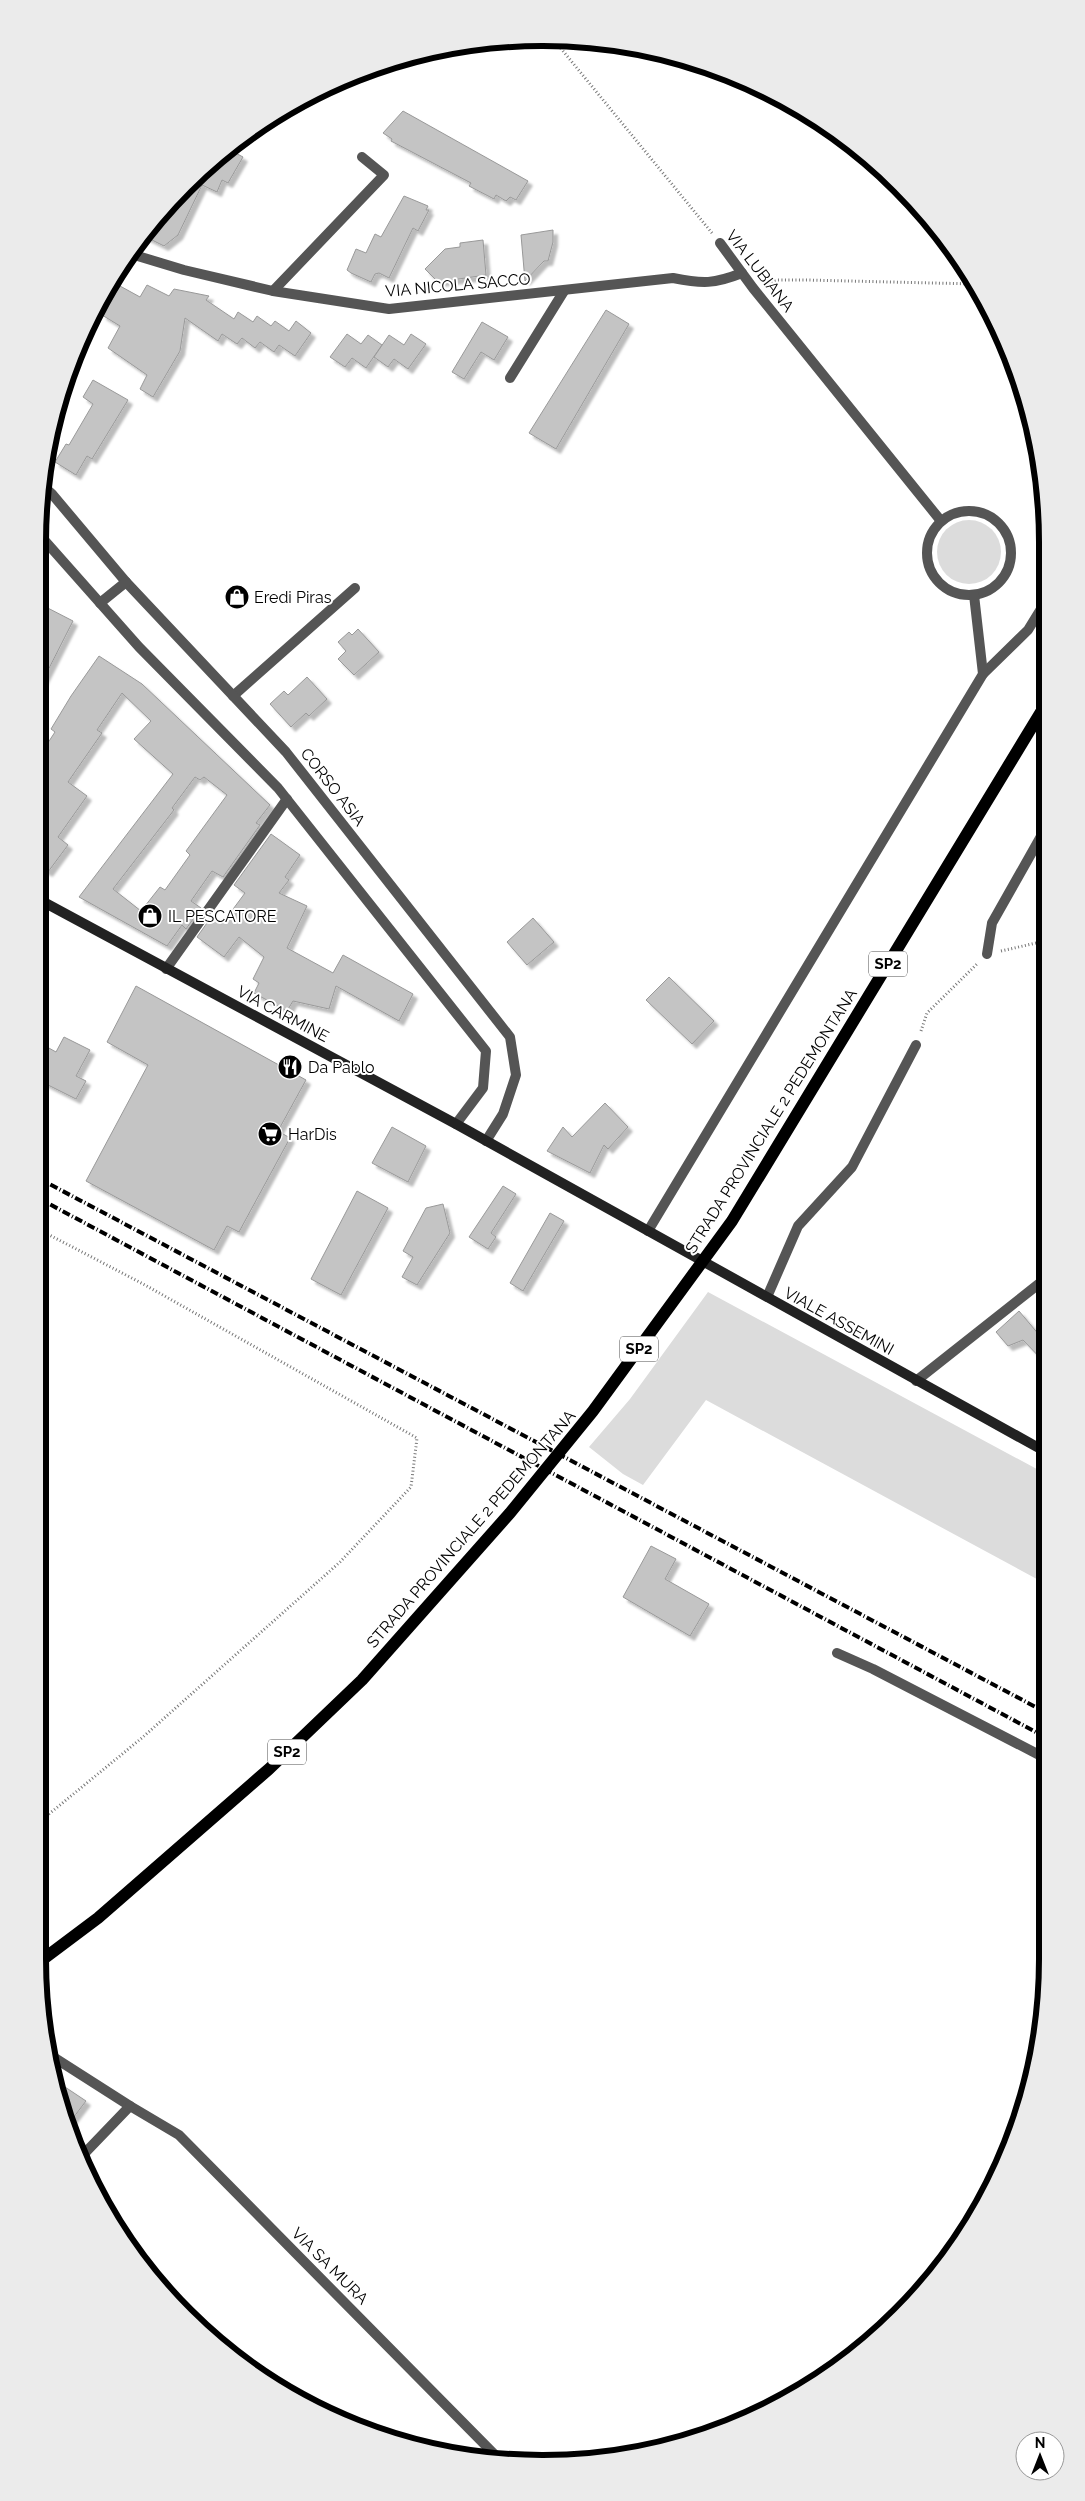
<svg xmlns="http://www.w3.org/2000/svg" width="1085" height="2501" font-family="Raleway,sans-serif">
  <defs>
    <filter id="shadow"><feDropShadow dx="4.5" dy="4.5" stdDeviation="1" flood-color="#0004"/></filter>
  </defs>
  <rect width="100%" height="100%" fill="#fff"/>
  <g fill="#dcdcdc">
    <circle cx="969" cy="552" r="32"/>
    <polygon points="708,1292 1046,1474 1046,1584 706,1400 643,1485 623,1474 589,1447 630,1399"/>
  </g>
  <g fill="#c4c4c4" stroke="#999" fill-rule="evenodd" filter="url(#shadow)">
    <polygon points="403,111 528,181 516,200 510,197 506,201 496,195 494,199 469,186 471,183 391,141 392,139 383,133"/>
    <polygon points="228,149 243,157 228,183 222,180 217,192 202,185 178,235 164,246 144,236 163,209"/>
    <polygon points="404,196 428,206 426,210 429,210 418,231 413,228 389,278 379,273 375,274 371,282 351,273 347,270 356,249 366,253 375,234 381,237"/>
    <polygon points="553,230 553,242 548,261 544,261 525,281 521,235"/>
    <polygon points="483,240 486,275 438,282 425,269 445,249 460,247 460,243"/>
    <polygon points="147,285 169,296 174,289 209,296 206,300 234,319 238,312 253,322 257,316 271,326 275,321 289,331 296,321 311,333 295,356 279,345 274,352 260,342 255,348 242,338 237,344 222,334 218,341 185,318 180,351 153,397 140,389 147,375 108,348 120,326 102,315 120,286 140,297"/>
    <polygon points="606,310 629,324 556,449 529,433"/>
    <polygon points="482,322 508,337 494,360 481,352 464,379 452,372"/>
    <polygon points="347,334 361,344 368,335 382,345 366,368 352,358 345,367 330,357"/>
    <polygon points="411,334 426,344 408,369 394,359 388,367 374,357 389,335 404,345"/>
    <polygon points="93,380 128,400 92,459 87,456 76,475 55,462 66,444 69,445 93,404 83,397"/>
    <polygon points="38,603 73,621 38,690"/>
    <polygon points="358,629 379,652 354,675 338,659 346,651 338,642 349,632 352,635"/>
    <path d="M99 656 142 684 270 805 256 823 260 825 223 877 212 871 191 901 201 908 186 929 182 925 167 946 79 897 173 774 134 739 151 721 122 693 97 730 102 733 68 782 87 796 58 837 68 845 48 872 38 866V758L55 732 51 729 71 696ZM195 777 200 780 204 777 227 795 186 851 190 855 165 890 160 887 141 911 113 889 174 810 172 808Z"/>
    <polygon points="307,677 327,699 309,716 306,713 291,727 270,704 284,691 288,695"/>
    <polygon points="271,834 300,855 285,877 289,880 279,893 307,906 287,948 333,973 343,955 413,994 399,1021 336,986 329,1009 293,1001 287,1011 254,993 259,983 253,979 264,957 239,937 224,957 197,937 212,916 222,924 245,893 234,885"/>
    <polygon points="533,918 554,942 527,965 507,942"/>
    <polygon points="669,977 714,1021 692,1044 646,1000"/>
    <polygon points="136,986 306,1080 278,1131 290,1138 239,1232 227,1226 214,1250 86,1181 148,1065 107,1042"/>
    <polygon points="64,1037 90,1050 76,1076 86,1081 76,1099 38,1080 38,1042 56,1052"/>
    <polygon points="605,1103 628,1127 608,1149 604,1145 590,1173 547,1151 563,1127 572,1137"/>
    <polygon points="392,1127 426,1146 408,1182 372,1163"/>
    <polygon points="503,1186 516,1194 491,1233 496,1237 488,1249 469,1237"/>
    <polygon points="357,1191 388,1208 341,1295 311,1279"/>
    <polygon points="443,1204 450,1233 417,1285 402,1277 413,1257 403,1251 426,1208"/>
    <polygon points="550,1213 564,1221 523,1291 510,1283"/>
    <polygon points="1019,1311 1046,1343 1046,1364 1023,1340 1008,1346 996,1332"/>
    <polygon points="651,1546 676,1559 665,1579 709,1604 690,1636 623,1597"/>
    <polygon points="53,2079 86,2101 67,2126 64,2121"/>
  </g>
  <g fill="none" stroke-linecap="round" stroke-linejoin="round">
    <g stroke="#777" stroke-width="3" stroke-dasharray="1 2.5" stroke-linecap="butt">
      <polyline points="554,40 712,233"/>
      <polyline points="768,283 776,280 806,280 976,284"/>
      <polyline points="1001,951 1045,941"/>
      <polyline points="921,1031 927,1013 977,964"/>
      <polyline points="38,1823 143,1737 340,1562 411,1487 417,1438 145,1285 38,1229"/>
    </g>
    <g stroke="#555" stroke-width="10">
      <polyline points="720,243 753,288 941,521"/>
      <path d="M131 254 184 270 273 291 389 309 673 278C703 284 714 284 742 273"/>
      <polyline points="273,291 384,175 362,157"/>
      <polyline points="510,378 564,291"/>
      <circle cx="969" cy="553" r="42"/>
      <polyline points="983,674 1028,630 1044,604"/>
      <polyline points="233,696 355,588"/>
      <polyline points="987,954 992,923 1044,831"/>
      <polyline points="166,969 287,799"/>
      <polyline points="648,1231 983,674 974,595"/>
      <polyline points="767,1297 798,1226 852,1167 916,1045"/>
      <polyline points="916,1381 1045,1279"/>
      <polyline points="837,1653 873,1669 1047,1759"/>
      <polyline points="47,2053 130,2106 81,2157"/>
      <polyline points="130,2106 179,2135 499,2459"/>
    </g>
    <g stroke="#555" stroke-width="10">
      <polyline points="43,486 52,494 126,582 286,752 510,1037 516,1075 503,1114 486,1141"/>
      <polyline points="38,533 139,647 278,788 486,1051 483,1088 456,1124"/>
      <polyline points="100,603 126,582"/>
    </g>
    <polyline stroke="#222" stroke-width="10" points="38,899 456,1124 1046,1452"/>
    <polyline stroke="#000" stroke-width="12" points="38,1963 98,1918 269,1769 362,1680 510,1513 593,1411 732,1221 1044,707"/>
    <g stroke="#000" stroke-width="4" stroke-dasharray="8 2.5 1 2.5" stroke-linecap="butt">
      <polyline points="38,1178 1047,1713"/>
      <polyline points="38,1198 1047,1738"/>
    </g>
  </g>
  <defs>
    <symbol id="shop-disc" viewBox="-11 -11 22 22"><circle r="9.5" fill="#000" stroke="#fff"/><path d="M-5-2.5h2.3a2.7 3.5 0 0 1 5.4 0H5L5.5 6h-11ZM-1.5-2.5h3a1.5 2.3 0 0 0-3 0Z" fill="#fff"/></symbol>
    <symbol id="restaurant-disc" viewBox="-11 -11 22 22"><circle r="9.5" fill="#000" stroke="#fff"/><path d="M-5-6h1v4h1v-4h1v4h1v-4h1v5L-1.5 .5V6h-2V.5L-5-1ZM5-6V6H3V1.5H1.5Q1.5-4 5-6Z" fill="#fff"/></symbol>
    <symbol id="supermarket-disc" viewBox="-11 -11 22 22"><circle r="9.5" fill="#000" stroke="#fff"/><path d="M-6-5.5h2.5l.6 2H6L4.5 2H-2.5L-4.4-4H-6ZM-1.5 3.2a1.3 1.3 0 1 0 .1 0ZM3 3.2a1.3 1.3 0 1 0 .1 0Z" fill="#fff"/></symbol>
  </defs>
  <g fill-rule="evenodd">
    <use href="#shop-disc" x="223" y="583" width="28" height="28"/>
    <use href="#shop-disc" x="136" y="902" width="28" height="28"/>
    <use href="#restaurant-disc" x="276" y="1053" width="28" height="28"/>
    <use href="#supermarket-disc" x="256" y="1120" width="28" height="28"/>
  </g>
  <g text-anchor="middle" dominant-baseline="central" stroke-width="4" stroke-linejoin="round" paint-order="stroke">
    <g fill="#fff" stroke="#4c4c4c" stroke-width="1">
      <rect x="869" y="951.5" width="38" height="25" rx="4"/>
      <rect x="620" y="1336.5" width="38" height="25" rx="4"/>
      <rect x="268" y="1739.5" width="38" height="25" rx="4"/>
    </g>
    <g font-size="15" font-weight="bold" fill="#000">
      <text x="888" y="964">SP2</text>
      <text x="639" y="1349">SP2</text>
      <text x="287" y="1752">SP2</text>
    </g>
    <g font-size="16" fill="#000" stroke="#fff">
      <text transform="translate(760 271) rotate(52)">VIA LUBIANA</text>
      <text transform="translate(458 285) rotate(-5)">VIA NICOLA SACCO</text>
      <text transform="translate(333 787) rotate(52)">CORSO ASIA</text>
      <text transform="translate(283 1014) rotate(28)">VIA CARMINE</text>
      <text transform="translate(771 1121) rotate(-58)">STRADA PROVINCIALE 2 PEDEMONTANA</text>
      <text transform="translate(839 1321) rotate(29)">VIALE ASSEMINI</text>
      <text transform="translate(471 1529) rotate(-49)">STRADA PROVINCIALE 2 PEDEMONTANA</text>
      <text transform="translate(330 2266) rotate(45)">VIA SA MURA</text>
    </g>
    <g font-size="16" fill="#000" stroke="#fff" text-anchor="start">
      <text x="254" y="597">Eredi Piras</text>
      <text x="168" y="916">IL PESCATORE</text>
      <text x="308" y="1067">Da Pablo</text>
      <text x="288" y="1134">HarDis</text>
    </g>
  </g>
  <path d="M0 0H1085V2501H0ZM542 46H543A496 496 0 0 1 1039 542V1959A496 496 0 0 1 543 2455H542A496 496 0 0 1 46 1959V542A496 496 0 0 1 542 46Z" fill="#ebebeb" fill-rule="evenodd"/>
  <path fill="none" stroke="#000" stroke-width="6" d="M542 46H543A496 496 0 0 1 1039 542V1959A496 496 0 0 1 543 2455H542A496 496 0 0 1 46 1959V542A496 496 0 0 1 542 46Z"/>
  <g transform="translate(1040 2456)"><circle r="24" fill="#ffffff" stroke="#999999"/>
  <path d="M0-4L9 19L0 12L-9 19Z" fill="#000000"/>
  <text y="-8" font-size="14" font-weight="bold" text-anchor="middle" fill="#000000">N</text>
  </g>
</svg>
